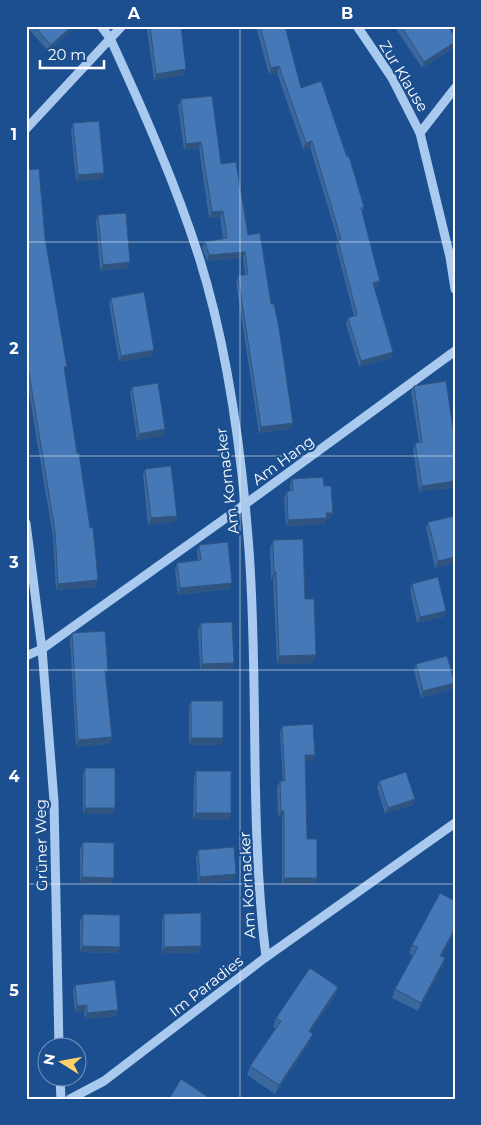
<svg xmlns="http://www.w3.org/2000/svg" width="481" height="1125" font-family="Montserrat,sans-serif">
  <rect width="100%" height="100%" fill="#1b4f8f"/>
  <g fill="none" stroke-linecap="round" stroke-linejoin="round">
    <g stroke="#a9c9ee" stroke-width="9">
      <path d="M101 26 110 38C143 110 175 182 199 257 228 349 242 455 249 550 259 686 249 822 266 957"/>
      <polyline points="357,26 392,78 420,133 450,257 455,289"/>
      <polyline points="26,129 122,26"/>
      <polyline points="420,133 455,88"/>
      <polyline points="26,523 42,649 54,801 59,1048"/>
      <polyline points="26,656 42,649 244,505 455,351"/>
      <polyline points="60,1078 61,1099"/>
      <polyline points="70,1099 104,1081 266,957 455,823"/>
    </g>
  </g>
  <g fill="#3a679d">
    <polygon points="26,26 75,26 74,28 48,51"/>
    <polygon points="149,26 181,26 184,75 154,80 147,30"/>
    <polygon points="256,26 285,26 301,88 364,207 362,213 380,281 377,287 374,288 393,352 391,358 359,367 346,324 348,318 354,316 336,246 338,241 310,147 303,149 277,73 269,75"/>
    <polygon points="394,26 448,26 455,46 422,68"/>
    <polygon points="181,99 221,164 248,235 271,304 293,423 291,429 259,433 236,282 238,276 245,275 243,258 207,261 202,248 205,242 223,239 220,217 209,218 199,148 184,150 178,106"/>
    <polygon points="73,123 104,173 102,179 76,181 71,130"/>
    <polygon points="26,170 45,238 96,587 56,590 53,537 26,375"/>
    <polygon points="98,215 130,262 128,268 100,271 96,221"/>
    <polygon points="111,298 154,350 152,356 119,362 109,304"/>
    <polygon points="414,386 455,442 455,487 419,492 413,449 415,443 419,442 411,392"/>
    <polygon points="132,387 163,436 137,440 130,393"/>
    <polygon points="145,469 177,516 174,522 148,525 143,475"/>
    <polygon points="292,479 324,486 333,513 330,519 326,519 325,524 286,526 284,498 287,491 290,491 290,485"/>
    <polygon points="455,516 455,563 435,568 426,528 428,522"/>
    <polygon points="273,540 305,599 313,663 277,664 273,580 271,580 270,548"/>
    <polygon points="199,545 230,589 178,595 175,569 177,563 198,560 197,551"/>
    <polygon points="412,584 443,617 417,623 410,590"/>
    <polygon points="201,623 232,669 200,670 198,630"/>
    <polygon points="72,633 108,670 105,675 112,737 109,744 76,747 70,639"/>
    <polygon points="416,664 455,683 452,689 421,698 414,671"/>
    <polygon points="191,701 221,745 189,745 189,707"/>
    <polygon points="282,726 313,761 305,761 307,839 315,885 282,885 282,817 278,817 277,787 280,781 283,781 280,732"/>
    <polygon points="85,768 115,808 112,814 83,814 83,774"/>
    <polygon points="196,771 231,813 229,820 193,819 194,777"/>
    <polygon points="379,781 415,799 413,805 385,814 377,787"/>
    <polygon points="83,842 114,878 112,884 80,883 80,849"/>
    <polygon points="198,850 234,880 198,883 196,857"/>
    <polygon points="455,901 455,931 441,956 445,958 442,967 418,1011 392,998 395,989 413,956 409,953 412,945"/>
    <polygon points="83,914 120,947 118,953 80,952 80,921"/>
    <polygon points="164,914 201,946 198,953 162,953 162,920"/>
    <polygon points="75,985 116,1016 85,1019 84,1011 75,1012 73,991"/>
    <polygon points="338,987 335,996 310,1032 310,1042 275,1094 247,1075 250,1066 276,1029 273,1027 276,1018"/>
  </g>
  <g fill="#305480">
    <polygon points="72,26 75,26 74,28 48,51 51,45"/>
    <polygon points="455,42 455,46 422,68 424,62"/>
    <polygon points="279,66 277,73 269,75 271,68"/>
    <polygon points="186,69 184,75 154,80 156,74"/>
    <polygon points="312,141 310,147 303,149 306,143"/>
    <polygon points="201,142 199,148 184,150 186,144"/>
    <polygon points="104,173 102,179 76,181 78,175"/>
    <polygon points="223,211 220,217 209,218 212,212"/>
    <polygon points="245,252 243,258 207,261 209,255"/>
    <polygon points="130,262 128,268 100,271 103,265"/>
    <polygon points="380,281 377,287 371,289 373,283"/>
    <polygon points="154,350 152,356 119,362 121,356"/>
    <polygon points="393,352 391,358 359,367 361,361"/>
    <polygon points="293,423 291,429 259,433 261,427"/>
    <polygon points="165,429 163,436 137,440 139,434"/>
    <polygon points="455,481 455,487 419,492 422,486"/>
    <polygon points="326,513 333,513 330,519 326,519 325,524 286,526 288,520"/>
    <polygon points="177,516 174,522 148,525 151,518"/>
    <polygon points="455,557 455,563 435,568 438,561"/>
    <polygon points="274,572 276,572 273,580 271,580"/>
    <polygon points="98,580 96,587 56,590 58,584"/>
    <polygon points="232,583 230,589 178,595 180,588"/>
    <polygon points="446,611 443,617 417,623 420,617"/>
    <polygon points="316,655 313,663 277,664 279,656"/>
    <polygon points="234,663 232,669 200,670 202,664"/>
    <polygon points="455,683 452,689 421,698 423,691"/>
    <polygon points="112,737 109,744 76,747 78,740"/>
    <polygon points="191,738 223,738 221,745 189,745"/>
    <polygon points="305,755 315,755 313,761 303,761"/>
    <polygon points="415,799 413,805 385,814 388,808"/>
    <polygon points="85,808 115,808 112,814 83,814"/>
    <polygon points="281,811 284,811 282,817 278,817"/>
    <polygon points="196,813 231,813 229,820 193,819"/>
    <polygon points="236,874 234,880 198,883 200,877"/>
    <polygon points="82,877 114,878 112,884 80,883"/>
    <polygon points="284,878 317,878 315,885 282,885"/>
    <polygon points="455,928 455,931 437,964 440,956"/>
    <polygon points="82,946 120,947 118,953 80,952"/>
    <polygon points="201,946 198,953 162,953 164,947"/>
    <polygon points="445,958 442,967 418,1011 421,1003"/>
    <polygon points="338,987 335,996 305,1039 309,1031"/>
    <polygon points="87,1005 84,1011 75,1012 77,1006"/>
    <polygon points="118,1010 116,1016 85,1019 87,1013"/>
    <polygon points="313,1034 310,1042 275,1094 279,1085"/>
  </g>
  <g fill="#4478b7" stroke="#305480">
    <polygon points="34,26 72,26 51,45"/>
    <polygon points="150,26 181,26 186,69 156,74"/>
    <polygon points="260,26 285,26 301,88 321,81 347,157 349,156 364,207 361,208 380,281 373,283 393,352 361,361 348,318 357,315 338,240 341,239 312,141 306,143 279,66 271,68"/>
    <polygon points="401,26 448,26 455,37 455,42 424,62"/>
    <polygon points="212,96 221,164 236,162 248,235 260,233 271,304 274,304 279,328 293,423 261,427 238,276 248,274 245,252 209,255 205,242 227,238 223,211 212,212 201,142 186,144 181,99"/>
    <polygon points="99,121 104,173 78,175 73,123"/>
    <polygon points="39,169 45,238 67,367 64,367 77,453 79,453 90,528 93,527 98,580 58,584 55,531 26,355 26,170"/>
    <polygon points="126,213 130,262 103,265 98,215"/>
    <polygon points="144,292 154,350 121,356 111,298"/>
    <polygon points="446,381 455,442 455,481 422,486 415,443 422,442 414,386"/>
    <polygon points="158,383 165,429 139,434 132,387"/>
    <polygon points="171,466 177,516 151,518 145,469"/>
    <polygon points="323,477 324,486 331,486 333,513 326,513 327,518 288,520 287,491 293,491 292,479"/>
    <polygon points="455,516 455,557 438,561 428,522"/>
    <polygon points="303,539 305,599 314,599 316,655 279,656 276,572 274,572 273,540"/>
    <polygon points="228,542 232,583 180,588 177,563 201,560 199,545"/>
    <polygon points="438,577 446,611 420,617 412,584"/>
    <polygon points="232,622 234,663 202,664 201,623"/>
    <polygon points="105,631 108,670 105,670 112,737 78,740 72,633"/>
    <polygon points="447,656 455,683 423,691 416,664"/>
    <rect x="191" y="701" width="32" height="37"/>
    <polygon points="313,724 315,755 305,755 307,839 317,839 317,878 284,878 284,811 281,811 280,781 285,781 282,726"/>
    <rect x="85" y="768" width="30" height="40"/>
    <rect x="196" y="771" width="35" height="42"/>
    <polygon points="406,772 415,799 388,808 379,781"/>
    <polygon points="83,842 114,843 114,878 82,877"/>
    <polygon points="234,847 236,874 200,877 198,850"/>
    <rect x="26" y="881" width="1" height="33"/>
    <polygon points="440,893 455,901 455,928 440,956 445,958 421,1003 395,989 418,947 412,945"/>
    <polygon points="201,913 201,946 164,947 164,914"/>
    <polygon points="83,914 120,915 120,947 82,946"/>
    <polygon points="26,968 28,968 27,1015 26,1015"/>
    <polygon points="310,968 338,987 309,1031 313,1034 279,1085 250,1066 281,1021 276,1018"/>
    <polygon points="115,980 118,1010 87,1013 87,1005 77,1006 75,985"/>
    <polygon points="181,1079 211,1099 169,1099"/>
  </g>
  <path fill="none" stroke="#fff" stroke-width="1" stroke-opacity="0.55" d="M240 26V1099M26 242H455M26 456H455M26 670H455M26 884H455"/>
  <g text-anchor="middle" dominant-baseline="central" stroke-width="4.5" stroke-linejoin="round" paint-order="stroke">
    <g font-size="15" fill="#fff" stroke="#1b4f8f">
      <text transform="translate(404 76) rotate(59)">Zur Klause</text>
      <text transform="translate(283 460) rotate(-36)">Am Hang</text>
      <text transform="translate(227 481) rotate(-97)">Am Kornacker</text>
      <text transform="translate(41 845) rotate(-91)">Grüner Weg</text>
      <text transform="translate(247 885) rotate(-93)">Am Kornacker</text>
      <text transform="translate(206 986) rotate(-38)">Im Paradies</text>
    </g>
  </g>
  <rect width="481" height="1125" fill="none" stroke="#1b4f8f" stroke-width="55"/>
  <g transform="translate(62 1062) rotate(281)"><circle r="24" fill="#1b4f8f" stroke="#7695bc"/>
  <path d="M0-4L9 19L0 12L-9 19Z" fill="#ffd166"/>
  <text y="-8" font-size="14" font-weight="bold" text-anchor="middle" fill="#ffffff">N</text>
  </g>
  <path d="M40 60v8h64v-8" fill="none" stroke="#ffffff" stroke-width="2.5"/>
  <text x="48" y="60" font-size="15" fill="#ffffff" stroke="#1b4f8f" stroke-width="4" paint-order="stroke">20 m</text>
  <rect x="28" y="28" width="426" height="1070" fill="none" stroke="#fff" stroke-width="2"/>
  <g font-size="16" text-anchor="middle" font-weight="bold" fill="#fff">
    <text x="134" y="19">A</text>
    <text x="347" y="19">B</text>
    <text x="14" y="140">1</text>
    <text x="14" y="354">2</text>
    <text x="14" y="568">3</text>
    <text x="14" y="782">4</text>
    <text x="14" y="996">5</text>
  </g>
</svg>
